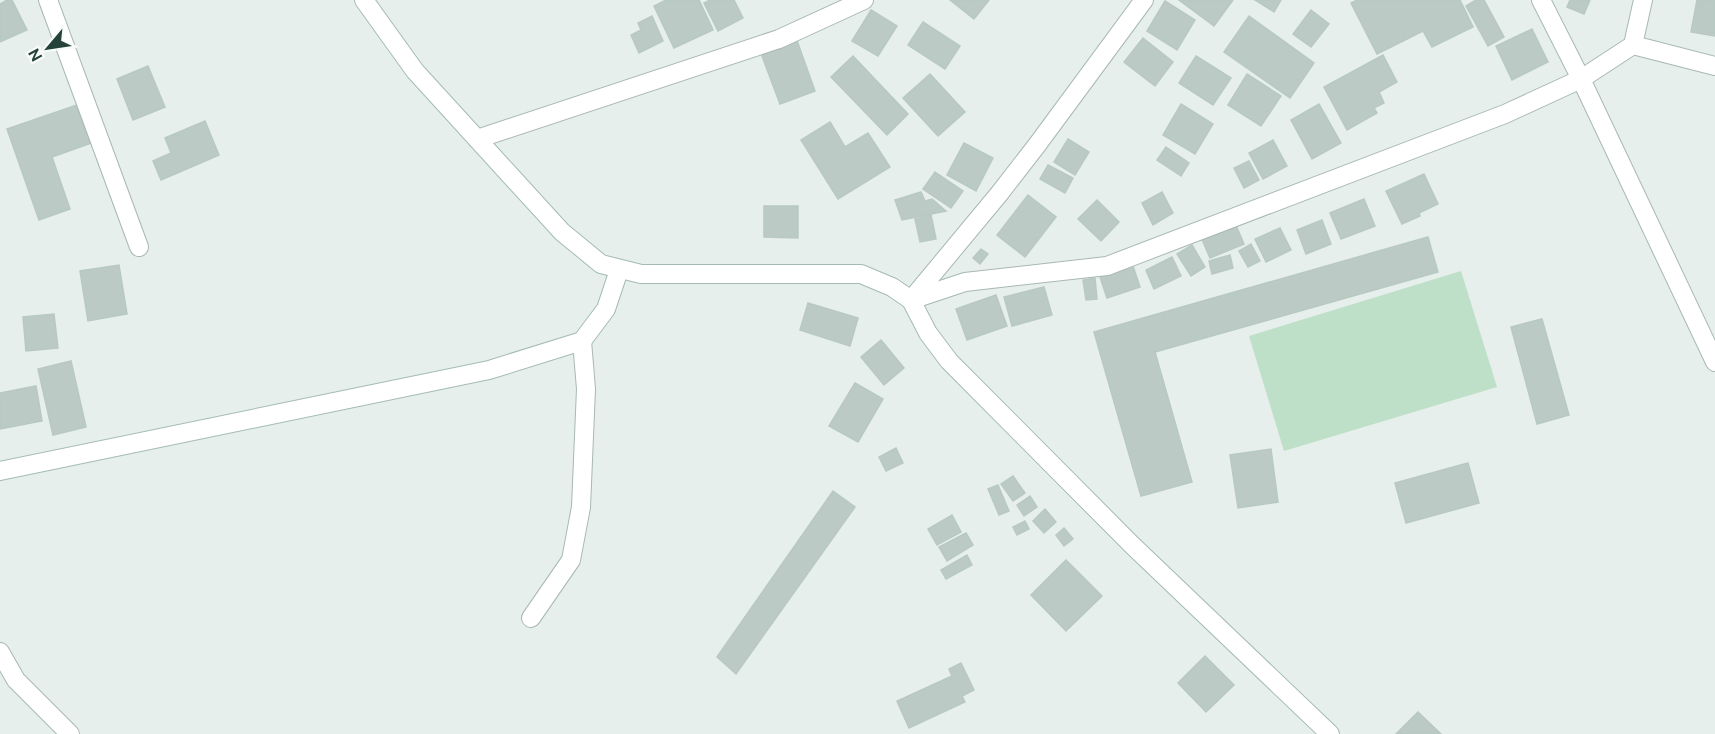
<svg xmlns="http://www.w3.org/2000/svg" width="1715" height="734" font-family="Ubuntu,sans-serif">
  <rect width="100%" height="100%" fill="#e6efeb"/>
  <polygon fill="#bfe0c8" points="1461,271 1497,387 1284,451 1249,336"/>
  <g fill="#bbcac4" stroke="#b8c9c2" stroke-width="1.5">
    <polygon points="7,0 12,0 27,30 0,42 0,4"/>
    <polygon points="666,0 699,0 713,30 674,48 654,6"/>
    <polygon points="710,0 734,0 743,18 718,31 704,3"/>
    <polygon points="950,0 989,0 974,19"/>
    <polygon points="1179,0 1233,0 1214,26"/>
    <polygon points="1255,0 1281,0 1274,12"/>
    <polygon points="1357,0 1460,0 1473,27 1432,47 1423,31 1377,54 1351,3"/>
    <polygon points="1476,0 1484,0 1504,37 1488,46 1466,6"/>
    <polygon points="1570,0 1590,0 1584,14 1567,7"/>
    <polygon points="1697,0 1715,0 1715,36 1691,32"/>
    <polygon points="1165,1 1195,20 1177,50 1147,31"/>
    <polygon points="871,10 897,26 878,56 852,41"/>
    <polygon points="1311,10 1329,24 1311,47 1293,34"/>
    <polygon points="652,16 663,41 639,53 631,35 641,30 638,23"/>
    <polygon points="1249,16 1314,63 1290,98 1224,52"/>
    <polygon points="923,22 960,46 945,69 908,45"/>
    <polygon points="1532,29 1548,62 1512,80 1496,46"/>
    <polygon points="795,35 815,91 780,104 759,48"/>
    <polygon points="1143,38 1173,62 1155,86 1124,62"/>
    <polygon points="1383,55 1397,82 1379,92 1384,103 1374,108 1377,113 1347,130 1324,87"/>
    <polygon points="853,56 908,114 887,135 831,77"/>
    <polygon points="1196,56 1231,78 1213,105 1179,83"/>
    <polygon points="148,66 165,107 133,120 117,79"/>
    <polygon points="930,74 965,112 938,136 903,98"/>
    <polygon points="1247,74 1281,96 1261,126 1228,105"/>
    <polygon points="80,104 94,142 52,157 70,209 39,220 7,129"/>
    <polygon points="1181,104 1213,124 1195,154 1163,135"/>
    <polygon points="1319,104 1341,143 1312,159 1291,120"/>
    <polygon points="205,121 219,155 161,180 153,161 171,153 165,138"/>
    <polygon points="830,122 845,147 868,133 890,167 838,199 801,140"/>
    <polygon points="1068,139 1089,152 1075,175 1054,162"/>
    <polygon points="1273,140 1287,166 1263,179 1249,153"/>
    <polygon points="964,143 993,158 976,191 947,175"/>
    <polygon points="1166,147 1189,163 1181,176 1157,160"/>
    <polygon points="1249,161 1259,180 1244,188 1234,168"/>
    <polygon points="1048,165 1073,178 1065,193 1040,179"/>
    <polygon points="935,172 963,191 951,208 923,189"/>
    <polygon points="1424,174 1438,204 1419,213 1420,216 1402,224 1386,191"/>
    <polygon points="921,192 925,201 932,199 946,211 902,220 895,200"/>
    <polygon points="1162,192 1173,213 1153,225 1142,203"/>
    <polygon points="1028,195 1056,217 1025,257 997,235"/>
    <polygon points="1364,199 1375,226 1341,239 1330,213"/>
    <polygon points="1097,200 1119,222 1101,241 1078,219"/>
    <polygon points="764,206 798,206 798,238 764,237"/>
    <polygon points="931,215 936,239 920,242 915,219"/>
    <polygon points="1322,220 1331,244 1306,254 1297,230"/>
    <polygon points="1235,223 1244,244 1210,258 1201,237"/>
    <polygon points="1280,228 1291,250 1266,262 1255,239"/>
    <polygon points="1428,237 1438,272 1155,352 1192,482 1141,496 1094,332"/>
    <polygon points="1251,244 1260,261 1248,267 1239,251"/>
    <polygon points="1192,245 1205,267 1191,276 1177,254"/>
    <polygon points="981,249 988,254 980,264 973,258"/>
    <polygon points="1230,255 1233,268 1212,274 1209,261"/>
    <polygon points="1172,257 1181,276 1154,289 1146,270"/>
    <polygon points="119,265 127,314 88,321 80,271"/>
    <polygon points="1133,266 1140,287 1107,298 1100,277"/>
    <polygon points="1095,278 1097,299 1086,300 1083,280"/>
    <polygon points="1044,287 1052,315 1012,326 1004,297"/>
    <polygon points="996,295 1007,326 967,340 956,309"/>
    <polygon points="808,303 858,318 850,346 800,330"/>
    <polygon points="54,314 58,348 26,351 23,317"/>
    <polygon points="1542,319 1569,415 1537,424 1511,327"/>
    <polygon points="881,340 904,368 884,385 861,357"/>
    <polygon points="71,361 86,427 53,435 38,369"/>
    <polygon points="855,383 883,399 858,442 829,426"/>
    <polygon points="36,386 42,421 0,429 0,393"/>
    <polygon points="896,448 903,463 886,471 879,457"/>
    <polygon points="1271,449 1278,502 1238,508 1230,455"/>
    <polygon points="1468,463 1479,503 1406,523 1395,483"/>
    <polygon points="1013,476 1025,493 1013,501 1001,484"/>
    <polygon points="998,485 1009,511 999,515 988,489"/>
    <polygon points="833,491 855,507 736,674 717,657"/>
    <polygon points="1030,496 1037,507 1024,516 1017,505"/>
    <polygon points="1045,509 1056,522 1044,533 1033,521"/>
    <polygon points="952,515 961,532 937,545 928,529"/>
    <polygon points="1025,521 1029,529 1017,535 1013,527"/>
    <polygon points="1064,528 1073,539 1064,546 1056,535"/>
    <polygon points="966,533 973,545 947,561 939,547"/>
    <polygon points="967,555 972,565 946,579 941,570"/>
    <polygon points="1066,560 1102,596 1066,631 1031,595"/>
    <polygon points="1205,656 1234,685 1206,712 1178,683"/>
    <polygon points="961,663 974,690 962,696 965,702 909,728 897,701 952,676 949,669"/>
    <polygon points="1418,712 1441,734 1396,734"/>
  </g>
  <g fill="none" stroke-linecap="round" stroke-linejoin="round">
    <defs>
      <g id="minor">
        <polyline points="48,0 139,247"/>
        <polyline points="1541,0 1581,79 1715,362"/>
        <polyline points="1633,45 1715,66"/>
        <polyline points="477,139 779,39 864,0"/>
        <polyline points="911,300 965,282 1107,266 1505,114 1581,79 1633,45 1643,0"/>
        <polyline points="911,300 999,194 1037,145 1144,0"/>
        <polyline points="531,618 571,560 581,507 586,389 582,341"/>
        <polyline points="0,652 16,680 70,734"/>
      </g>
      <g id="secondary">
        <polyline points="364,0 415,71 562,232 601,264 641,274 861,274 892,287 911,300 928,333 949,361 1132,545 1330,734"/>
        <polyline points="0,471 489,370 582,341 606,309 619,270"/>
      </g>
    </defs>
    <use href="#minor" stroke="#a8b8b2" stroke-width="20"/>
    <use href="#secondary" stroke="#a4bbb3" stroke-width="20"/>
    <use href="#minor" stroke="#fff" stroke-width="18"/>
    <use href="#secondary" stroke="#fff" stroke-width="18"/>
  </g>
  <g transform="translate(48 48) rotate(241)" stroke="#f7fbf9" stroke-width="4.5" paint-order="stroke">
  <path d="M0-4.5L10 22L0 15L-10 22Z" fill="#24423a"/>
  <text y="-9" font-size="16" font-weight="bold" text-anchor="middle" fill="#24423a">N</text>
  </g>
</svg>
